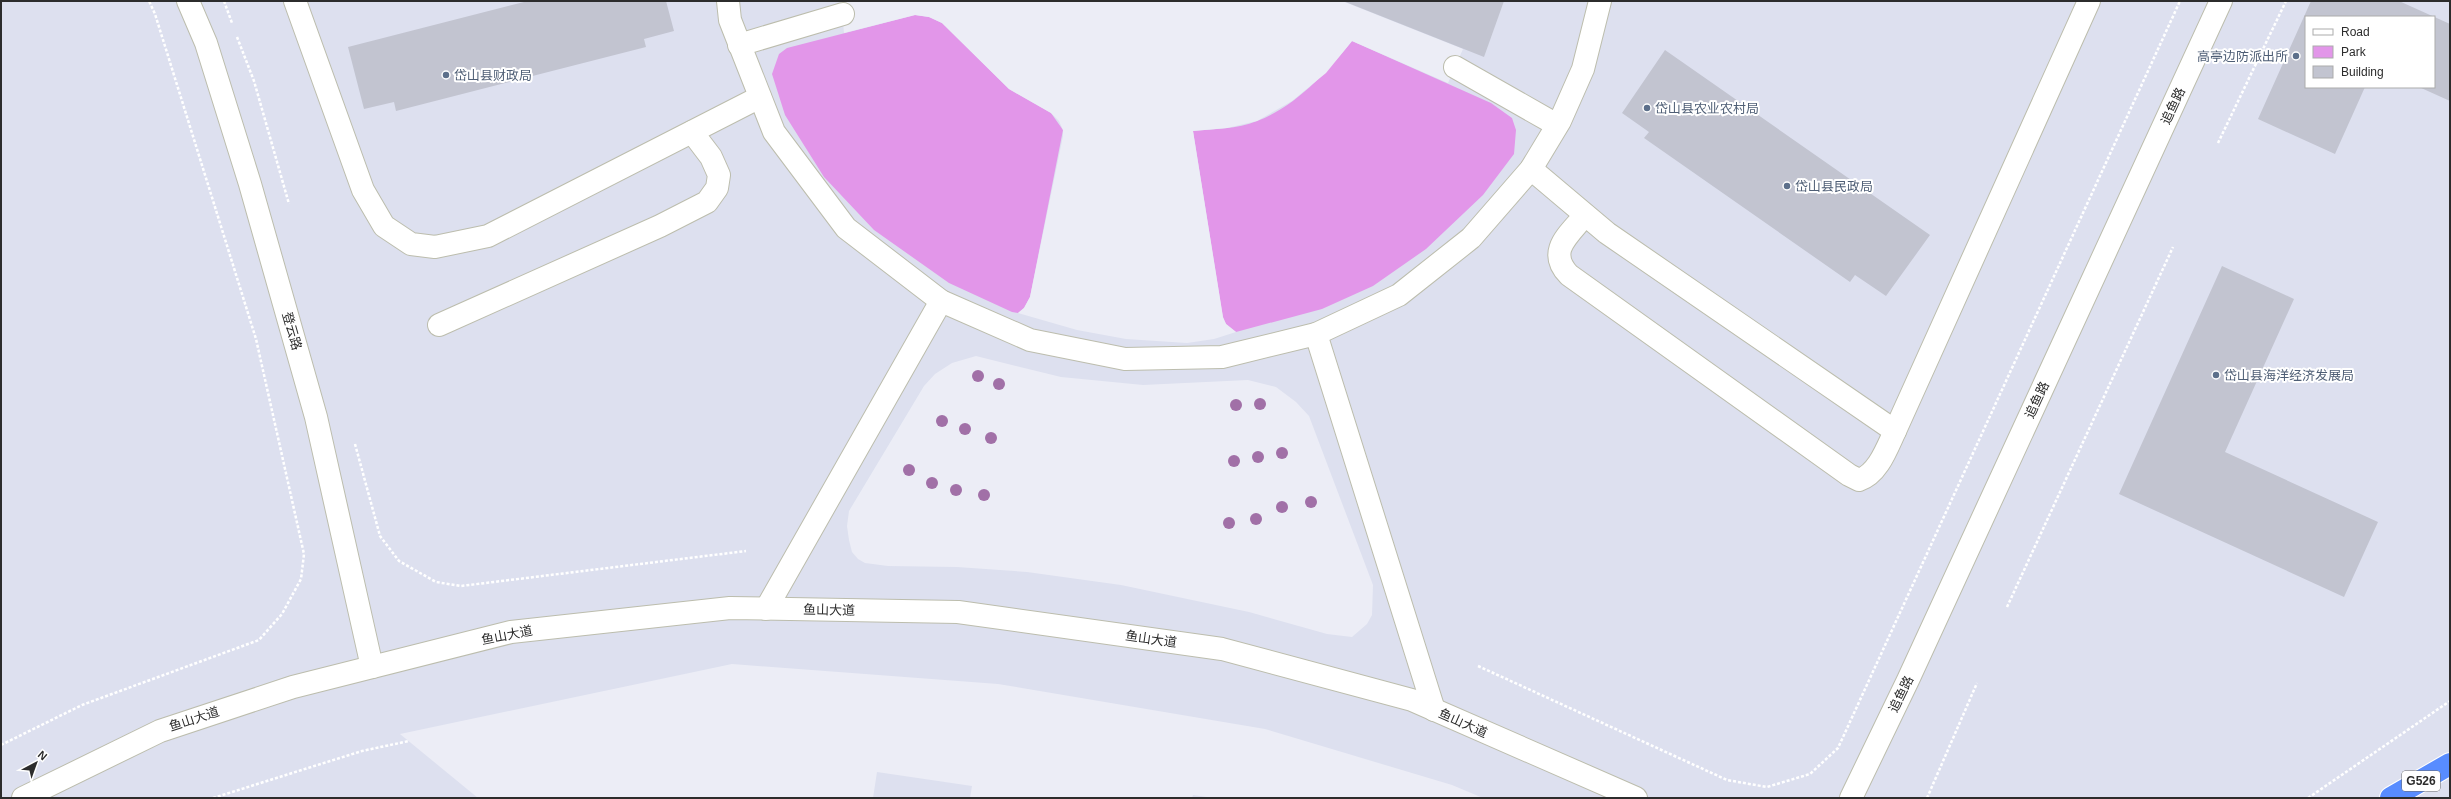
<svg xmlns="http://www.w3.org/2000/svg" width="2451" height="799" font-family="Helvetica,'Noto Sans SC',sans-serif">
  <rect width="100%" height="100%" fill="#dde0ef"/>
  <g fill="#e296e9">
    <polygon points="915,15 929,17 942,23 1009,89 1051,113 1063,130 1030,297 1024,308 1018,313 1012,312 949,283 874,230 824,177 785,115 772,74 779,54 787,48"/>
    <path d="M1352 41 1491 103 1512 118 1516 130 1514 154 1483 195 1426 249 1373 286 1322 309 1236 332 1226 324 1223 318 1193 131C1214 129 1237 129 1257 121 1295 107 1327 72 1352 41Z"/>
  </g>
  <g fill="#ecedf6">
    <polygon points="841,1 1342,1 1463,49 1448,83 1352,41 1326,73 1292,101 1257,121 1227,128 1193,131 1223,317 1226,324 1236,332 1214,339 1187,343 1126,339 1077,330 1018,313 1024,308 1030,297 1063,136 1063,130 1059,121 1051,113 1009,89 942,23 929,17 915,15 844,33"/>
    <polygon points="976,356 1061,377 1143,385 1248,380 1276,387 1296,402 1309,416 1373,585 1372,615 1367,624 1352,637 1327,634 1249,612 1121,585 1027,572 957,567 888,566 865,563 858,559 852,552 849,540 847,526 849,511 924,386 935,374 952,363"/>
    <polygon points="732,664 998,684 1265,729 1452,785 1483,798 1214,798 1193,795 1192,798 970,798 972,786 877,772 873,798 478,798 400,734"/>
  </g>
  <g fill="#c2c4d0">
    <polygon points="528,1 666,1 674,31 644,39 646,47 396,111 394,102 364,109 348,47"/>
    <polygon points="1343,1 1504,1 1484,57"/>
    <polygon points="2311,1 2399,1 2450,24 2450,101 2419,87 2434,87 2434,17 2306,17 2306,87 2365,87 2335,154 2258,119"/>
    <polygon points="1665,50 1930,235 1886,296 1855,275 1850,282 1644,138 1649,132 1622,113"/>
    <polygon points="2222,266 2294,299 2225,452 2378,522 2344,597 2119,494"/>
  </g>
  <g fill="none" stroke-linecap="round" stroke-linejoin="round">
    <defs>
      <g id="minor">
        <polyline points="188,1 206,43 250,184 316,417 372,667"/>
        <polyline points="295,1 363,190 384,226 411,244 435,247 488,236 760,97"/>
        <polyline points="728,1 730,20 774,132 846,228 941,301 1030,340 1125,359 1222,357 1316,334 1399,295 1471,238 1531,169 1560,121 1583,69 1600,1"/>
        <polyline points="739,45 843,14"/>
        <polyline points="1455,67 1557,125"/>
        <polyline points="1531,169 1607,233 1895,431"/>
        <path d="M1585 215C1569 235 1546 251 1569 275L1849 475 1859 480C1878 474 1887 448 1895 431L2089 1"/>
        <polyline points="439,325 660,226 707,202 717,188 719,175 711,157 692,132"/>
        <polyline points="1316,334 1434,710"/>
        <polyline points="766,609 941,301"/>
        <polyline points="23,798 160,731 293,687 511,632 730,608 958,612 1222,649 1412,700 1636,798"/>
        <polyline points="1851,798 1908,680 2221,1"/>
      </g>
      <polyline id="highway" points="2391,798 2450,764"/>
    </defs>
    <use href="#minor" stroke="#bcbdad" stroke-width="24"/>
    <use href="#highway" stroke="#fff" stroke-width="24"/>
    <g stroke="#fff" stroke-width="2.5" stroke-dasharray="3 2" stroke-linecap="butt">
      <polyline points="224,1 232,23"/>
      <polyline points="237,37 254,81 289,204"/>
      <polyline points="2218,143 2286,1"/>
      <polyline points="355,444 380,536 399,561 436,582 461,586 746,551"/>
      <polyline points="2007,607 2173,247"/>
      <polyline points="1478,666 1727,780 1767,787 1810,774 1838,748 2180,1"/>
      <polyline points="1,745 82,705 259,640 282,614 301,579 304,554 256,339 155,14 149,1"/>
      <polyline points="213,798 362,751 409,741"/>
      <polyline points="1927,798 1977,683"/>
      <polyline points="2308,798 2450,701"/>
    </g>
    <use href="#minor" stroke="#fff" stroke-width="22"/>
    <use href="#highway" stroke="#588cff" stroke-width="22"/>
  </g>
  <g fill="#a170a7">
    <circle cx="978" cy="376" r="6"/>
    <circle cx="999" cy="384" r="6"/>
    <circle cx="1260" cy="404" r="6"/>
    <circle cx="1236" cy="405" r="6"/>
    <circle cx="942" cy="421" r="6"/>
    <circle cx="965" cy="429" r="6"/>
    <circle cx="991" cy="438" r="6"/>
    <circle cx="1282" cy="453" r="6"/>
    <circle cx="1258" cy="457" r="6"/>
    <circle cx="1234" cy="461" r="6"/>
    <circle cx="909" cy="470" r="6"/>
    <circle cx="932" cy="483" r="6"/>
    <circle cx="956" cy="490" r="6"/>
    <circle cx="984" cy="495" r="6"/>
    <circle cx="1311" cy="502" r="6"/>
    <circle cx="1282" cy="507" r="6"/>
    <circle cx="1256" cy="519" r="6"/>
    <circle cx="1229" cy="523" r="6"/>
  </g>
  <g fill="#5c6f8a" stroke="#fff" stroke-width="1.5">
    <circle cx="2296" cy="56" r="4"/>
    <circle cx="446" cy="75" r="4"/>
    <circle cx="1647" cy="108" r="4"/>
    <circle cx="1787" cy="186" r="4"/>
    <circle cx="2216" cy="375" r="4"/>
  </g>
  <g text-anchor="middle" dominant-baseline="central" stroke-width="4" stroke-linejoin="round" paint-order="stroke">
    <rect fill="#fff" stroke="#6b6b6b" stroke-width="1" x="2402" y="771" width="38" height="20" rx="3"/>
    <g font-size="12" font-weight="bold" fill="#2c2c2c">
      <text x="2421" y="781">G526</text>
    </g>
    <g font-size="13" fill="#4e5e75" stroke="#fff" text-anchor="start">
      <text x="2288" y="56" text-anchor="end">高亭边防派出所</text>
      <text x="454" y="75">岱山县财政局</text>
      <text x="1655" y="108">岱山县农业农村局</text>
      <text x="1795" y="186">岱山县民政局</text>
      <text x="2224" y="375">岱山县海洋经济发展局</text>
    </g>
    <g font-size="13" fill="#2c2c2c" stroke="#fff">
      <text transform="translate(2173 106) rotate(-65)">追鱼路</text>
      <text transform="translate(292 331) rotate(74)">登云路</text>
      <text transform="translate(2037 400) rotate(-65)">追鱼路</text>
      <text transform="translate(829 610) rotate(1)">鱼山大道</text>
      <text transform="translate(507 635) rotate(-11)">鱼山大道</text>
      <text transform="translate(1151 639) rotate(8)">鱼山大道</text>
      <text transform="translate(1901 694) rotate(-64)">追鱼路</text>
      <text transform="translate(194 719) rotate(-18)">鱼山大道</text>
      <text transform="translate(1463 723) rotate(24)">鱼山大道</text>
    </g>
  </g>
  <rect width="2451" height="799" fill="none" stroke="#2c2c2c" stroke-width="4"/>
  <rect x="2305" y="16" width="130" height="72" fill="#ffffff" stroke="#ababab"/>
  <rect x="2313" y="29" width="20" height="6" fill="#ffffff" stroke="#ababab"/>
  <text x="2341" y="36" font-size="12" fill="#2c2c2c">Road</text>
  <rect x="2313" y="46" width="20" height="12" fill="#e296e9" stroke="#ababab"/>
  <text x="2341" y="56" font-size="12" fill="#2c2c2c">Park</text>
  <rect x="2313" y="66" width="20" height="12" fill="#c2c4d0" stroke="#ababab"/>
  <text x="2341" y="76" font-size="12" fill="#2c2c2c">Building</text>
  <g transform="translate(36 763) rotate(41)" stroke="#ffffff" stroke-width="3" paint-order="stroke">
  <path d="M0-3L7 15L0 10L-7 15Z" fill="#2c2c2c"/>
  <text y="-6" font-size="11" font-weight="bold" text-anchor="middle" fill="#2c2c2c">N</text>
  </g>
</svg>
